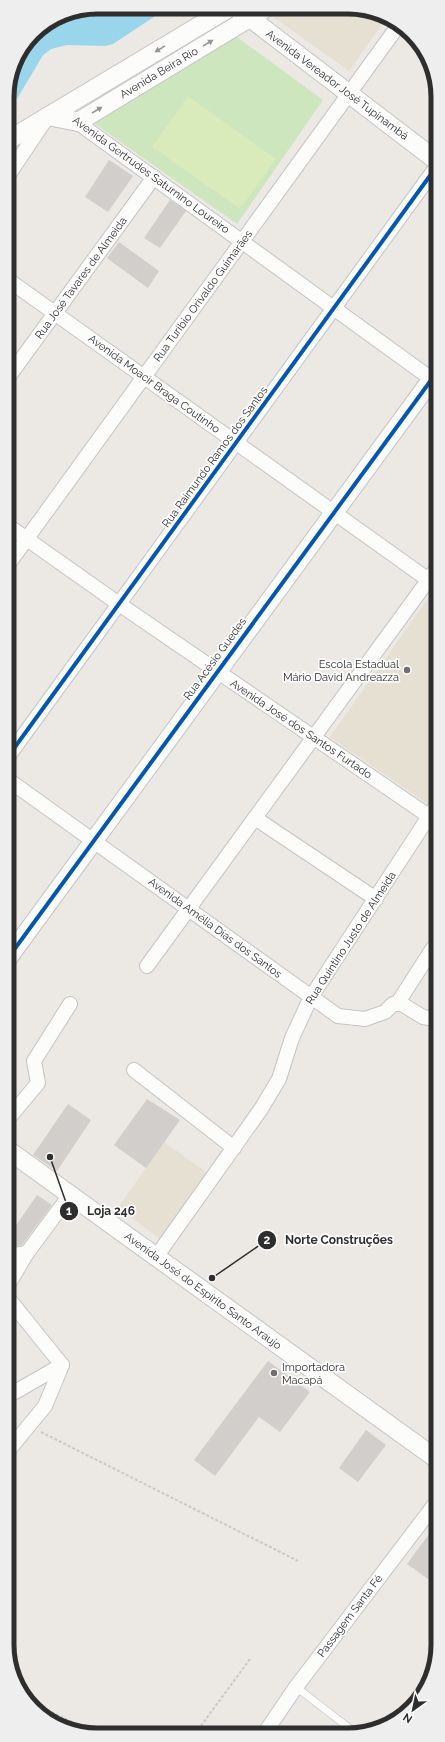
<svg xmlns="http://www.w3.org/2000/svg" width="445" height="1742" font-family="Raleway,sans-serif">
  <rect width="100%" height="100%" fill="#ece8e4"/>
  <g fill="#e6e0d3">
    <polygon points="284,8 365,9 385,20 349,71 272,16"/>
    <polygon points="429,597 437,603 437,791 429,805 330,737"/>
    <polygon points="164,1142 213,1177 166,1243 118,1208"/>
  </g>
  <polygon fill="#cee6be" points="234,35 323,100 237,224 88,119"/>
  <polygon fill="#d9eabb" points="188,96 276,159 240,209 152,147"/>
  <polygon fill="#99d6ec" points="97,7 169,7 113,44 105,46 67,45 51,49 43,55 14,104 7,108 7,92 14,63 34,33 63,14"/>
  <g fill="#d1cecb">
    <polygon points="109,160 133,176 108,212 85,197"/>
    <polygon points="170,200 186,211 160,248 144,238"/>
    <polygon points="119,242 159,271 148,288 107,258"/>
    <polygon points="147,1099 180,1120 146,1168 114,1145"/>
    <polygon points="68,1104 91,1120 57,1171 33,1155"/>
    <polygon points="37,1195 52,1205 22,1245 13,1247 8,1243 8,1237"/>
    <polygon points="268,1361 310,1392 280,1432 259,1417 215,1476 194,1460"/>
    <polygon points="366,1430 386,1445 358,1482 339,1468"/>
    <polygon points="438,1522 438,1586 407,1564"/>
  </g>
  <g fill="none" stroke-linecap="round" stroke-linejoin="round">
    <defs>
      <g id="service">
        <polyline points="296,1687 357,1734"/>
        <polyline points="86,1729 93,1733"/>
      </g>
      <g id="minor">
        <polyline points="70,117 437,383"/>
        <polyline points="7,177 46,119"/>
        <polyline points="7,279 437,586"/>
        <polyline points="7,379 154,177"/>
        <polyline points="7,525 119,604 436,821"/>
        <polyline points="7,566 398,26"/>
        <polyline points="7,758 437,166"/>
        <polyline points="7,779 338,1016 365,1019 385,1012 393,1004 400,1003 423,1017 435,1019 438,1016"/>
        <polyline points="255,818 376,899"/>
        <polyline points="147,966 437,568"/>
        <polyline points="397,1004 433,948"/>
        <polyline points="134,1070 234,1148"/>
        <polyline points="8,1119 38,1083 34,1061 70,1004"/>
        <polyline points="8,1256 27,1253"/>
        <polyline points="156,1257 261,1109 279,1079 292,1038 311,997 437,804"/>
        <polyline points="8,1285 27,1253 70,1195"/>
        <polyline points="8,1298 62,1365"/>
        <polyline points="8,1396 62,1365"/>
        <polyline points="8,1451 45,1406 62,1365"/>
        <polyline points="264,1734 296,1687 438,1500"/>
      </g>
      <g id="tertiary">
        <polyline points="237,8 437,161"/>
        <polyline points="48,116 78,122 266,8"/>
        <polyline points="7,141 229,8"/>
        <polyline points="8,958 437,372"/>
        <polyline points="8,1150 438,1460"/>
      </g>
    </defs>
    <use href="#service" stroke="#c5c4c5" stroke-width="8"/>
    <use href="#minor" stroke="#c5c4c5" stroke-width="16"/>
    <use href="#tertiary" stroke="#c5c4c5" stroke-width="20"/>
    <g stroke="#c9c9c8" stroke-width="2" stroke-dasharray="3 2" stroke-linecap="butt">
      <polyline points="41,1432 298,1561"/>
      <polyline points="29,1701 78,1725"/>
      <polyline points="195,1734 250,1659"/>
    </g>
    <use href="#service" stroke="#fcfcfb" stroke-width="7"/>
    <use href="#minor" stroke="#fcfcfb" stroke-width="14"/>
    <use href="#tertiary" stroke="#fcfcfb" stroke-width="18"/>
    <defs>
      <g id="cycleway">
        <polyline points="7,758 437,166"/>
        <polyline points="8,958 437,372"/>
      </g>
    </defs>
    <use href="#cycleway" stroke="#fff" stroke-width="6"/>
    <use href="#cycleway" stroke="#0057b8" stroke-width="4"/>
  </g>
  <defs><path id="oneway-solid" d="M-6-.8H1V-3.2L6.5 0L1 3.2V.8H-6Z"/></defs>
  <g fill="#959594">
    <use href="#oneway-solid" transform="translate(208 43) rotate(-31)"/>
    <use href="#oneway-solid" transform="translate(160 49) rotate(149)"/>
    <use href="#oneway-solid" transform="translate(97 110) rotate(-31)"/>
  </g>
  <g fill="#706f6e" stroke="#fff" stroke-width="1.5">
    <circle cx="407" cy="670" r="4"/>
    <circle cx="274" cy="1373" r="4"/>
  </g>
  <g text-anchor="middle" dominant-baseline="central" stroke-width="3.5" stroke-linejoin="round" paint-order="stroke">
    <g font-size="11" fill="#2e2e2e" stroke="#fff">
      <text transform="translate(159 73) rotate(-31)">Avenida Beira Rio</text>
      <text transform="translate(337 85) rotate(37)">Avenida Vereador José Tupinambá</text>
      <text transform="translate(151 175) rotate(36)">Avenida Gertrudes Saturnino Loureiro</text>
      <text transform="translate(81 278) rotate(-54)">Rua José Tavares de Almeida</text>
      <text transform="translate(203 296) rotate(-54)">Rua Turibio Orivaldo Guimarães</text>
      <text transform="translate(154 384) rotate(36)">Avenida Moacir Braga Coutinho</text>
      <text transform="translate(215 457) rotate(-54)">Rua Raimundo Ramos dos Santos</text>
      <text transform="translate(215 659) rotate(-54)">Rua Acésio Guedes</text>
      <text transform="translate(301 729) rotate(34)">Avenida José dos Santos Furtado</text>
      <text transform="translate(215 928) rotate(36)">Avenida Amélia Dias dos Santos</text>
      <text transform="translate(351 938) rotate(-57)">Rua Quintino Justo de Almeida</text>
      <text transform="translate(203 1291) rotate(36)">Avenida José do Espírito Santo Araujo</text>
      <text transform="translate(350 1616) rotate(-53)">Passagem Santa Fé</text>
    </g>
    <g font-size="11" fill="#2e2e2e" stroke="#fff" text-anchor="end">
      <text x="399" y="664">Escola Estadual<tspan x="399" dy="13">Mário David Andreazza</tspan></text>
      <text x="282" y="1367" text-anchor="start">Importadora<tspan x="282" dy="13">Macapá</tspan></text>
    </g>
  </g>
  <path d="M0 0H445V1742H0ZM97 14H348A83 83 0 0 1 431 97V1645A83 83 0 0 1 348 1728H97A83 83 0 0 1 14 1645V97A83 83 0 0 1 97 14Z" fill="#eee" fill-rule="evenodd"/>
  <path fill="none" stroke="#2e2e2e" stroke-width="5" d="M97 14H348A83 83 0 0 1 431 97V1645A83 83 0 0 1 348 1728H97A83 83 0 0 1 14 1645V97A83 83 0 0 1 97 14Z"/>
  <path fill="none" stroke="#2e2e2e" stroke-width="1.5" d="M50 1157L69 1211M212 1278L267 1240"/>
  <g fill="#2e2e2e" stroke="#fff" stroke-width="1.5">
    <circle cx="50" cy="1157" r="4"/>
    <circle cx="212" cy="1278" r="4"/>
    <circle cx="69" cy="1211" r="10"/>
    <circle cx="267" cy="1240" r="10"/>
  </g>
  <g font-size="12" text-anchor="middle" font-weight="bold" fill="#fff">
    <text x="69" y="1215">1</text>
    <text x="267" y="1244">2</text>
  </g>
  <g font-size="12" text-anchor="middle" font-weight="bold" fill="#2e2e2e" stroke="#fff" stroke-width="3.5" stroke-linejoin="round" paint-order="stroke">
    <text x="111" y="1215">Loja 246</text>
    <text x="339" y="1244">Norte Construções</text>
  </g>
  <g transform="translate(413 1710) rotate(213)" stroke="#ffffff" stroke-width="3" paint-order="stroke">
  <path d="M0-3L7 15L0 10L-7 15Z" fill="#2e2e2e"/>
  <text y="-6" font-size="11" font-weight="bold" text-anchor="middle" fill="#2e2e2e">N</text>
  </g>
</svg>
